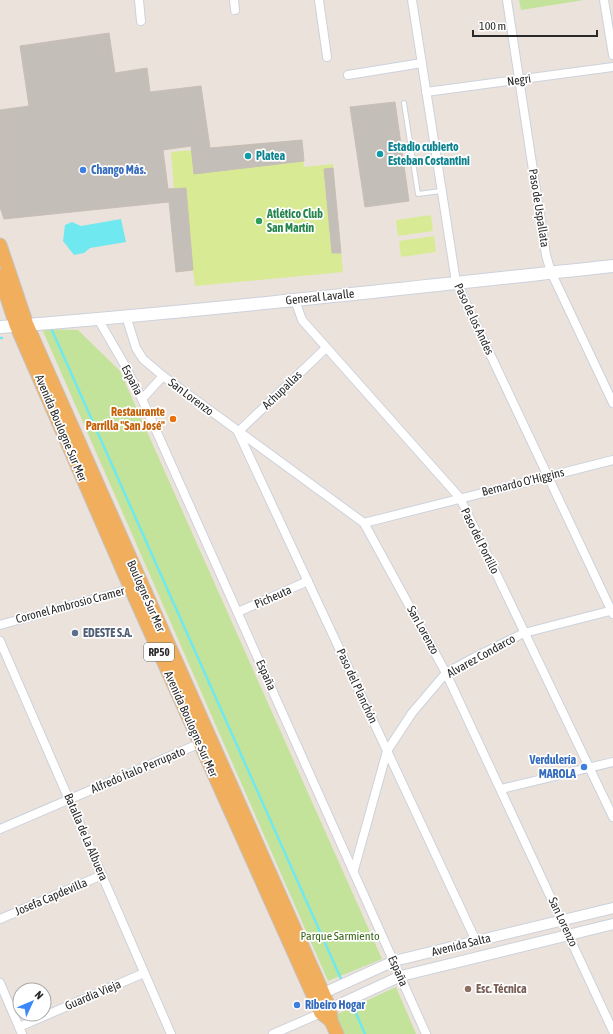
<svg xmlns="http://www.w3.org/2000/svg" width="613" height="1034" font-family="'Asap Condensed',sans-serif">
  <rect width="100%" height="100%" fill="#ece2dc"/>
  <g fill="#c2e399">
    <polygon points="519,0 584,0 521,10"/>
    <polygon points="42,329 78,330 120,371 382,959 328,981"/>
    <polygon points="396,987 416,1034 343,1034 335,1015"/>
  </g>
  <g fill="#d8eb94">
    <polygon points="302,140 304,167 333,164 343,272 195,286 193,270 176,272 168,189 174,188 171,152"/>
    <polygon points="431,215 433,231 398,236 396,220"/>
    <polygon points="434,236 436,252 401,257 399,241"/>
  </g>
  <polygon fill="#6fe8ef" points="121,219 126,242 90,248 84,253 74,255 63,241 65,225 72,222 81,226"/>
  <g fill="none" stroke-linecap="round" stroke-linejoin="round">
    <g stroke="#6fe8ef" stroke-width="2.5">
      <polyline points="51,328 342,981"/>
      <polyline points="0,338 2,338"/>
      <polyline points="355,1011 365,1034"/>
    </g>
  </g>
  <g fill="#c4beb8" stroke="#c8beb6">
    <polygon points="109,33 115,73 147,68 150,92 201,86 210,148 302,140 304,161 194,174 191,146 163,150 168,189 186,188 193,270 176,272 169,202 4,219 0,207 0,110 29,106 20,46"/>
    <polygon points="395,102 409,201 365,207 350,107"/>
    <polygon points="333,168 341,253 332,253 324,169"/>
  </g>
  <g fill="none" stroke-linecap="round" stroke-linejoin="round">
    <defs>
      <polyline id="service" points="404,103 418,194 441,191"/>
      <g id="minor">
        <polyline points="139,0 141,21"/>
        <polyline points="234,0 235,10"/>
        <polyline points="319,0 327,57"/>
        <polyline points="412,0 456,282 613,614"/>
        <polyline points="507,0 546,255 551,272 613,403"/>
        <polyline points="604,0 613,55"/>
        <polyline points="348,75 422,63"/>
        <polyline points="426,92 613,67"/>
        <polyline points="295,300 302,320 460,498 613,817"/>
        <polyline points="126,316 136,348 143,359 163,376 364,523 446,673 613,1031"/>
        <polyline points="98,319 123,362 142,399 426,1034"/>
        <polyline points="326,348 238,432 476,941"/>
        <polyline points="142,399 163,376"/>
        <polyline points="364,523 613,460"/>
        <polyline points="238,612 308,581"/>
        <polyline points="0,625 134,588"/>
        <polyline points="0,641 171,1034"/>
        <polyline points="501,789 613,762"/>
        <polyline points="0,829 203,742"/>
        <polyline points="354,870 387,751 412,713 446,673 477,656 524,633 613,610"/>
        <polyline points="0,919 102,875"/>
        <polyline points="0,983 22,1034"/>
        <polyline points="19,1027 144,973"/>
        <polyline points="273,1034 321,1013"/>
      </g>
      <g id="tertiary">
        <polyline points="317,996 394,961 613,908"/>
        <polyline points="323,1012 401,976 613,924"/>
      </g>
      <path id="secondary" d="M0 327C205 311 409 288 613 266"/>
      <g id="primary">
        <polyline points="0,245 27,325 323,993 330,1009 331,1021"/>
        <polyline points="0,276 16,325 131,589 321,1013 331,1021 337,1034"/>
      </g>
    </defs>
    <use href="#service" stroke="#cbd2dc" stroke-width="6"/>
    <use href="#minor" stroke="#cbd2dc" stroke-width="10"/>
    <use href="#tertiary" stroke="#cbd2dc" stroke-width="12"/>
    <use href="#secondary" stroke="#cbd2dc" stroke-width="14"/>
    <use href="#primary" stroke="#c3c3c3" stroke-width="15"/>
    <use href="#service" stroke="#fff" stroke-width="4"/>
    <use href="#minor" stroke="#fff" stroke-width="8"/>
    <use href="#tertiary" stroke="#fff" stroke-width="10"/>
    <use href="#secondary" stroke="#fff" stroke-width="12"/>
    <use href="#primary" stroke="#f1af5d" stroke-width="13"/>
  </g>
  <g fill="#0f9aa8" stroke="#fff" stroke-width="1.5">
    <circle cx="380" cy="154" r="4"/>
    <circle cx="248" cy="156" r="4"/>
  </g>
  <g fill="#3f7fe0" stroke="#fff" stroke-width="1.5">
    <circle cx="83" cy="170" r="4"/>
    <circle cx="584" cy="767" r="4"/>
    <circle cx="297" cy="1005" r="4"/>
  </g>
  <circle fill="#2e9e5b" stroke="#fff" stroke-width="1.5" cx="259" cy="221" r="4"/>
  <circle fill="#e8710a" stroke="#fff" stroke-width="1.5" cx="173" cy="419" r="4"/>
  <circle fill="#5c6f8a" stroke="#fff" stroke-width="1.5" cx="75" cy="633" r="4"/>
  <circle fill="#8d6e63" stroke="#fff" stroke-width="1.5" cx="468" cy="989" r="4"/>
  <g text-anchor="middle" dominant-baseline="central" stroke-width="3.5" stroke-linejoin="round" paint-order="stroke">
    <rect fill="#fff" stroke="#6a6a6a" stroke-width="1" x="144" y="643" width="30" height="18" rx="3"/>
    <g font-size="11" font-weight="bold" fill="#2a2a2a">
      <text x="159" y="652">RP50</text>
    </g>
    <g font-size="12" fill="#2a2a2a" stroke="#fff">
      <text transform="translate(519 80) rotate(-8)">Negri</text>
      <text transform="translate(539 208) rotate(81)">Paso de Uspallata</text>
      <text transform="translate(320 297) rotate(-6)">General Lavalle</text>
      <text transform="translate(474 319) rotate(65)">Paso de los Andes</text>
      <text transform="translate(132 380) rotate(63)">España</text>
      <text transform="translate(282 390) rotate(-44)">Achupallas</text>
      <text transform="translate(191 397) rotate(37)">San Lorenzo</text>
      <text transform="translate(61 428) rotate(67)">Avenida Boulogne Sur Mer</text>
      <text transform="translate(523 482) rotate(-14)">Bernardo O'Higgins</text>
      <text transform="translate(480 541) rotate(64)">Paso del Portillo</text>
      <text transform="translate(146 596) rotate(66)">Boulogne Sur Mer</text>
      <text transform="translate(273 597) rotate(-24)">Picheuta</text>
      <text transform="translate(70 605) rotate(-15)">Coronel Ambrosio Cramer</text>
      <text transform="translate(423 630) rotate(61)">San Lorenzo</text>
      <text transform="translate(481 656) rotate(-29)">Alvarez Condarco</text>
      <text transform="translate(266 675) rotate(66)">España</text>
      <text transform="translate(357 686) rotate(65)">Paso del Planchón</text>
      <text transform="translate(191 724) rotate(66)">Avenida Boulogne Sur Mer</text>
      <text transform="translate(138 770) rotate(-23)">Alfredo Ítalo Perrupato</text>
      <text transform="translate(86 837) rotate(67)">Batalla de La Albuera</text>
      <text transform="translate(51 897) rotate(-23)">Josefa Capdevilla</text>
      <text transform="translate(563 922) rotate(65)">San Lorenzo</text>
      <text transform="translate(461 945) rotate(-14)">Avenida Salta</text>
      <text transform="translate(398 971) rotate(66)">España</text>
      <text transform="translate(93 995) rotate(-23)">Guardia Vieja</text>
    </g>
    <g font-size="12" font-weight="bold" fill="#0d838f" stroke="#fff" text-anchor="start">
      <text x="388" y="147">Estadio cubierto<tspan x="388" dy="14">Esteban Costantini</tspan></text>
      <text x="256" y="156">Platea</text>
    </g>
    <g font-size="12" font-weight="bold" fill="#366cbe" stroke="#fff" text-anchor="start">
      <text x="91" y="170">Chango Más.</text>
      <text x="576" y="760" text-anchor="end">Verdulería<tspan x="576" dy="14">MAROLA</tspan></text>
      <text x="305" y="1005">Ribeiro Hogar</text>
    </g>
    <g font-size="12" font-weight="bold" fill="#27864d" stroke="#fff" text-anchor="start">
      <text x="267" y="214">Atlético Club<tspan x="267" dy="14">San Martín</tspan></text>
    </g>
    <g font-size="12" font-weight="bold" fill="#c56008" stroke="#fff" text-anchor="end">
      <text x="165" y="412">Restaurante<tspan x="165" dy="14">Parrilla "San José"</tspan></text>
    </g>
    <g font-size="12" font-weight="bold" fill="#4e5e75" stroke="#fff" text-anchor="start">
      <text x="83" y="633">EDESTE S.A.</text>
    </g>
    <g font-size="12" fill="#3b681a" stroke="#fff">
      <text x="340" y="936">Parque Sarmiento</text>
    </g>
    <g font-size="12" font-weight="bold" fill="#785e54" stroke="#fff" text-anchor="start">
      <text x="476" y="989">Esc. Técnica</text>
    </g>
  </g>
  <g transform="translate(32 1002) rotate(46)"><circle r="19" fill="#ffffff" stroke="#aaaaaa"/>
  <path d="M0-3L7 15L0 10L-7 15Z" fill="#3c88fa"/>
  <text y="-6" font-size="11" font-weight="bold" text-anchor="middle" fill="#2a2a2a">N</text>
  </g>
  <path d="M473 30v6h124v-6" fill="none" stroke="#2a2a2a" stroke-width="2"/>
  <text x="479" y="30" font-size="12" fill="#2a2a2a" stroke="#ffffff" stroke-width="3" paint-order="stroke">100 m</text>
</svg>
